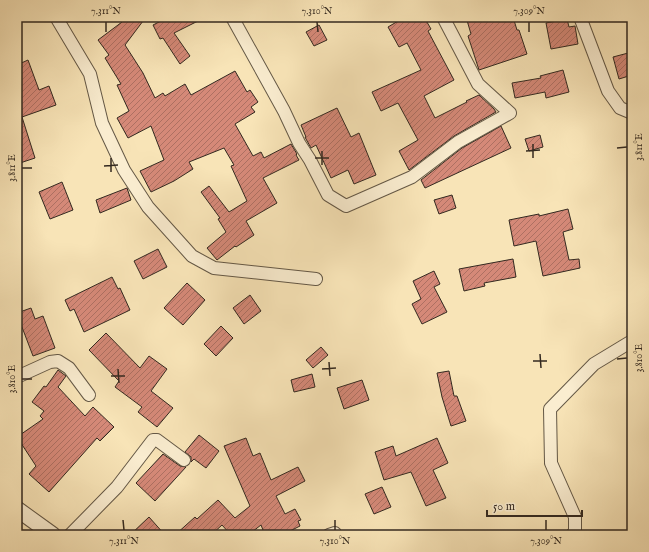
<svg xmlns="http://www.w3.org/2000/svg" width="649" height="552" font-family="'IM FELL English',serif">
  <defs>
    <pattern id="building-hatch" width="6" height="6" patternUnits="userSpaceOnUse"><rect width="6" height="6" fill="#d58978"/><path d="M-1 1l2-2M0 6l6-6M5 7l2-2" fill="none" stroke="#ad7062"/></pattern>
  </defs>
  <rect width="100%" height="100%" fill="#f8e4b7"/>
  <filter id="stains"><feTurbulence type="fractalNoise" baseFrequency=".005" numOctaves="4"/><feColorMatrix values="0 0 0 0 .2 0 0 0 0 .09 0 0 0 0 .02 0 0 0 .5 -.17"/></filter>
  <radialGradient id="worn" r=".72"><stop offset=".6" stop-color="#630" stop-opacity="0"/><stop offset="1" stop-color="#630" stop-opacity=".3"/></radialGradient>
  <g fill="url(#building-hatch)" stroke="#332920">
    <polygon points="116,17 146,17 125,45 143,73 155,98 163,93 165,96 185,84 191,95 235,71 247,92 250,90 258,102 251,107 255,112 235,124 253,156 261,152 264,158 291,144 297,154 296,155 299,160 263,178 277,203 246,221 254,235 236,247 235,246 217,260 207,248 226,232 218,219 220,218 201,192 209,186 229,212 247,201 231,166 234,165 224,148 189,162 193,169 174,181 151,192 140,171 164,160 151,126 128,138 117,118 129,111 117,85 121,84 105,58 109,55 98,40 122,22"/>
    <polygon points="169,17 206,17 174,33 190,56 180,64 163,38 160,39 153,25"/>
    <polygon points="405,17 424,17 431,29 428,31 454,80 424,96 435,118 467,102 466,101 479,95 494,109 496,112 454,136 409,170 399,151 418,140 398,103 381,111 372,92 421,70 407,43 399,47 388,27"/>
    <polygon points="466,17 513,17 517,30 519,30 527,54 479,70 468,36 471,34"/>
    <polygon points="567,19 569,27 575,26 578,44 551,49 546,23"/>
    <polygon points="319,25 327,40 314,46 306,32"/>
    <polygon points="632,52 632,75 619,79 613,57"/>
    <polygon points="28,60 39,90 49,86 56,105 22,117 35,158 17,164 17,65"/>
    <polygon points="563,70 569,92 546,98 545,92 515,98 512,83 541,78 540,76"/>
    <polygon points="337,108 351,137 359,133 376,175 354,184 348,170 331,178 316,145 311,148 306,139 305,137 306,137 301,125"/>
    <polygon points="501,126 511,148 425,188 421,180 462,148"/>
    <polygon points="540,135 543,147 529,151 525,139"/>
    <polygon points="62,182 73,210 50,219 39,192"/>
    <polygon points="127,188 131,200 100,213 96,200"/>
    <polygon points="452,195 456,208 439,214 434,200"/>
    <polygon points="568,209 573,229 563,232 569,260 579,259 580,268 543,276 536,241 514,246 509,220 539,214 539,216"/>
    <polygon points="158,249 167,267 143,279 134,261"/>
    <polygon points="513,259 516,277 484,283 485,286 464,291 459,269"/>
    <polygon points="434,271 440,284 434,287 447,312 422,324 412,304 421,299 413,281"/>
    <polygon points="112,277 118,289 120,288 130,310 84,332 74,309 70,311 65,300"/>
    <polygon points="187,283 205,300 183,325 164,308"/>
    <polygon points="250,295 261,311 244,324 233,308"/>
    <polygon points="31,308 35,319 43,316 55,348 33,356 17,314 17,313"/>
    <polygon points="221,326 233,338 216,356 204,344"/>
    <polygon points="106,333 140,368 149,356 167,369 151,391 173,408 157,427 138,412 142,407 115,387 119,381 89,350"/>
    <polygon points="321,347 328,355 313,368 306,360"/>
    <polygon points="58,370 66,376 58,387 85,416 93,407 114,427 100,441 97,438 49,492 29,474 36,466 17,437 43,419 40,416 44,411 32,402 44,386 46,387"/>
    <polygon points="449,371 454,396 457,396 466,421 451,426 442,397 437,373"/>
    <polygon points="312,374 315,387 294,392 291,380"/>
    <polygon points="362,380 369,400 344,409 337,388"/>
    <polygon points="199,435 219,451 206,468 194,459 191,462 191,457 185,452"/>
    <polygon points="246,438 253,456 260,453 271,480 298,467 305,481 276,496 285,514 295,509 301,520 298,521 300,526 282,535 265,535 261,525 248,535 231,535 222,525 211,535 175,535 195,517 197,519 218,500 235,518 250,506 224,446"/>
    <polygon points="437,438 448,463 433,470 446,498 426,506 411,472 384,480 375,452 393,446 396,456"/>
    <polygon points="163,454 180,466 186,467 155,501 136,483"/>
    <polygon points="382,487 391,507 374,514 365,494"/>
    <polygon points="149,517 165,535 130,535"/>
  </g>
  <g fill="none" stroke-linecap="round" stroke-linejoin="round">
    <defs>
      <g id="minor">
        <polyline points="56,17 90,74 102,123 124,170 148,207 192,256 214,268 316,279"/>
        <polyline points="232,17 284,111 299,143 310,160 328,195 346,206 412,177 458,142 510,113 478,84 443,17"/>
        <polyline points="580,17 608,91 620,108 632,113"/>
        <polyline points="17,377 50,362 58,361 69,368 89,395"/>
        <polyline points="70,535 117,487 153,440 157,440 184,460"/>
        <polyline points="329,535 335,533"/>
        <polyline points="572,535 575,531 575,517 551,463 550,409 594,364 632,341"/>
      </g>
      <polyline id="tertiary" points="17,509 53,535"/>
    </defs>
    <use href="#minor" stroke="#645846" stroke-width="14"/>
    <use href="#tertiary" stroke="#645846" stroke-width="17"/>
    <use href="#minor" stroke="#faedd0" stroke-width="12"/>
    <use href="#tertiary" stroke="#faedd0" stroke-width="15"/>
  </g>
  <path fill="none" stroke="#332920" stroke-width="1.5" d="M106 22V32M317 22 318 32M529 22V32M533 144V158M617 148 627 147M322 151V165M526 151 540 150M111 158V172M315 158H329M104 166 118 165M22 168H32M540 354 541 368M617 359 627 358M533 361H547M329 362 330 376M118 369 119 383M322 369 336 368M111 376H125M22 379H32M123 520 124 530M335 520V530M546 520V530"/>
  <rect width="649" height="552" fill="none" stroke="#f8e4b7" stroke-width="44"/>
  <path d="M487 510v6h95v-6" fill="none" stroke="#332920" stroke-width="2"/>
  <text x="493" y="510" font-size="12" fill="#332920" stroke="#faedd0" stroke-width="3" paint-order="stroke">50 m</text>
  <rect x="22" y="22" width="605" height="508" fill="none" stroke="#332920" stroke-width="1.5"/>
  <g font-size="10" text-anchor="middle" fill="#332920">
    <text x="106" y="14">7.311°N</text>
    <text x="317" y="14">7.310°N</text>
    <text x="529" y="14">7.309°N</text>
    <text transform="translate(638 147) rotate(-90)" y="4">3.811°E</text>
    <text transform="translate(11 168) rotate(-90)" y="4">3.811°E</text>
    <text transform="translate(638 358) rotate(-90)" y="4">3.810°E</text>
    <text transform="translate(11 379) rotate(-90)" y="4">3.810°E</text>
    <text x="124" y="544">7.311°N</text>
    <text x="335" y="544">7.310°N</text>
    <text x="546" y="544">7.309°N</text>
  </g>
  <rect width="100%" height="100%" filter="url(#stains)"/>
  <rect width="100%" height="100%" fill="url(#worn)"/>
</svg>
